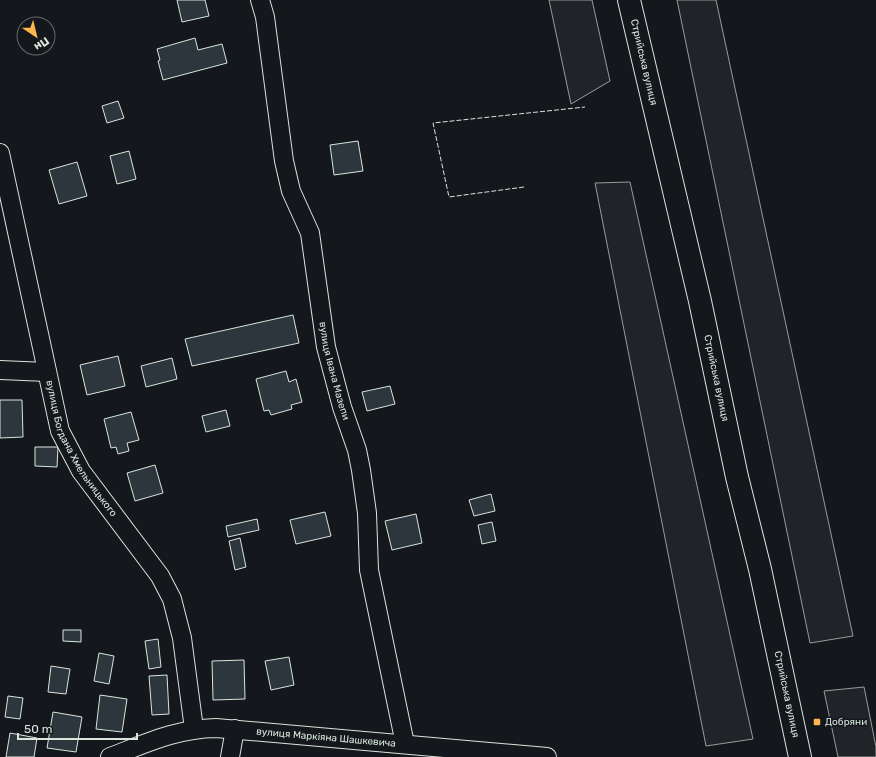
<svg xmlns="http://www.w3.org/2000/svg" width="876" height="757" font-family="Rubik,sans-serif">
  <rect width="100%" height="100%" fill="#14181c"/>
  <g fill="#202428" stroke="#939e99">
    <polygon points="549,0 592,0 610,81 571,104"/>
    <polygon points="677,0 716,0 853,636 810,643"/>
    <polygon points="630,182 753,739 706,746 595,183"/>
    <polygon points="864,687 876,747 876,757 838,757 824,691"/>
  </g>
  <g fill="#2c363c" stroke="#d8e6dc">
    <polygon points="177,0 205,0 209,16 182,22"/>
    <polygon points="195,38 198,50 222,44 227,63 163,80 158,61 160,60 157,49"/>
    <polygon points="118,101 124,118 107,123 102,106"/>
    <polygon points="358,141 363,171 334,175 330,145"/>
    <polygon points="129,151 136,179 117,184 110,156"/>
    <polygon points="77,162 87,196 59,204 49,170"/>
    <polygon points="293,315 299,343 192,366 185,339"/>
    <polygon points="118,356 125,386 87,395 80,365"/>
    <polygon points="172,358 177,379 146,387 141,366"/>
    <polygon points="286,371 289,382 296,379 302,402 291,405 292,409 271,415 269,410 264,411 256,379"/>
    <polygon points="390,386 395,404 367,411 362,392"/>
    <polygon points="0,400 22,400 23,437 0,438"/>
    <polygon points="226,410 230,426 206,432 202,416"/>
    <polygon points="131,412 139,440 127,443 129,451 118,454 116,447 111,448 104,419"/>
    <polygon points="35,447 58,447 57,467 35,466"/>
    <polygon points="155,465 163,493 135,501 127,473"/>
    <polygon points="491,494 495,511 474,516 469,500"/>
    <polygon points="325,512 331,536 296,544 290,520"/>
    <polygon points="416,514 422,543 392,550 385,521"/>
    <polygon points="257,519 259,530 228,537 226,526"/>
    <polygon points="492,522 496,541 482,544 478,525"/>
    <polygon points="240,538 246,567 235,570 229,541"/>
    <polygon points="63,630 81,630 81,642 63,641"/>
    <polygon points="158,639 161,667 149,669 145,641"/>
    <polygon points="99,653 114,656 109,684 94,681"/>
    <polygon points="289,657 294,685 271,690 265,661"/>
    <polygon points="244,660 245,699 213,700 212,661"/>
    <polygon points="51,666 70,669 66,694 48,692"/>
    <polygon points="167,675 169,714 152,715 149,676"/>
    <polygon points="100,695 127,699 122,732 96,729"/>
    <polygon points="8,696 23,698 20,719 5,717"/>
    <polygon points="53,712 82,717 76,752 47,748"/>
    <polygon points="10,733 37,738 34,757 6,757"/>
  </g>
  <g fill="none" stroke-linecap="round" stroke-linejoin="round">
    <defs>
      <g id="minor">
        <path id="s1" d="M260 0 265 17 284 161 291 191 310 233 326 347 342 407 357 450 361 470 367 513 369 570 405 744"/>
        <path id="s2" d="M0 153 60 431 81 471 160 576 172 599 182 638 194 729"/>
        <polyline points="0,370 47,372"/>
        <path id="s3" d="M110 757C147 743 175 729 216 728L547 757"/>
        <polyline points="230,757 235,729"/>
      </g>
      <g id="highway">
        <path id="s4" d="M629 0 700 301 737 477 760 569 800 757"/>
      </g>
    </defs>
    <use href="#minor" stroke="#d8e6dc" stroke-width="20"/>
    <use href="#highway" stroke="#d8e6dc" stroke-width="24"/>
    <use href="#minor" stroke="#14181c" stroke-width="18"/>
    <use href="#highway" stroke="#14181c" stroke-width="22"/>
    <polyline stroke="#d8e6dc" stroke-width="1" stroke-dasharray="5 2" stroke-linecap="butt" points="524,187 449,197 433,123 585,107"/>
  </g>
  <rect fill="#ffb74d" stroke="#14181c" stroke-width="1.5" x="813" y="718" width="8" height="8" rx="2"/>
  <g text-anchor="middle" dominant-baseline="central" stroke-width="3" stroke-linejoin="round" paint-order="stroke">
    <g font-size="10" fill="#d8e6dc" stroke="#14181c">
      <text stroke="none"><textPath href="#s4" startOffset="64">Стрийська вулиця</textPath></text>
      <text stroke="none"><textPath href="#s1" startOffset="380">вулиця Івана Мазепи</textPath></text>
      <text stroke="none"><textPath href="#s4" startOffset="388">Стрийська вулиця</textPath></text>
      <text stroke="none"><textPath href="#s2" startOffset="309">вулиця Богдана Хмельницького</textPath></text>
      <text stroke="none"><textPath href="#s4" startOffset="712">Стрийська вулиця</textPath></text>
      <text stroke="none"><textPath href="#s3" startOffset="221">вулиця Маркіяна Шашкевича</textPath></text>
    </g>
    <g font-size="10" fill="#d8e6dc" stroke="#14181c" text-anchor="start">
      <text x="825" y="722">Добряни</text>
    </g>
  </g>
  <g transform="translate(36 36) rotate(145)"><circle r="19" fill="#14181c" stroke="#626a69"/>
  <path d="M0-3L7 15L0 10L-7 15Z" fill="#ffb74d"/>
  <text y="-6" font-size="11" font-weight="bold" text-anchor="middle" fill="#d8e6dc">Пн</text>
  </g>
  <path d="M18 733v6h119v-6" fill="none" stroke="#d8e6dc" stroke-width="2"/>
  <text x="24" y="733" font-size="12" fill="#d8e6dc" stroke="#14181c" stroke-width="3" paint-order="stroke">50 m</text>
</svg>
